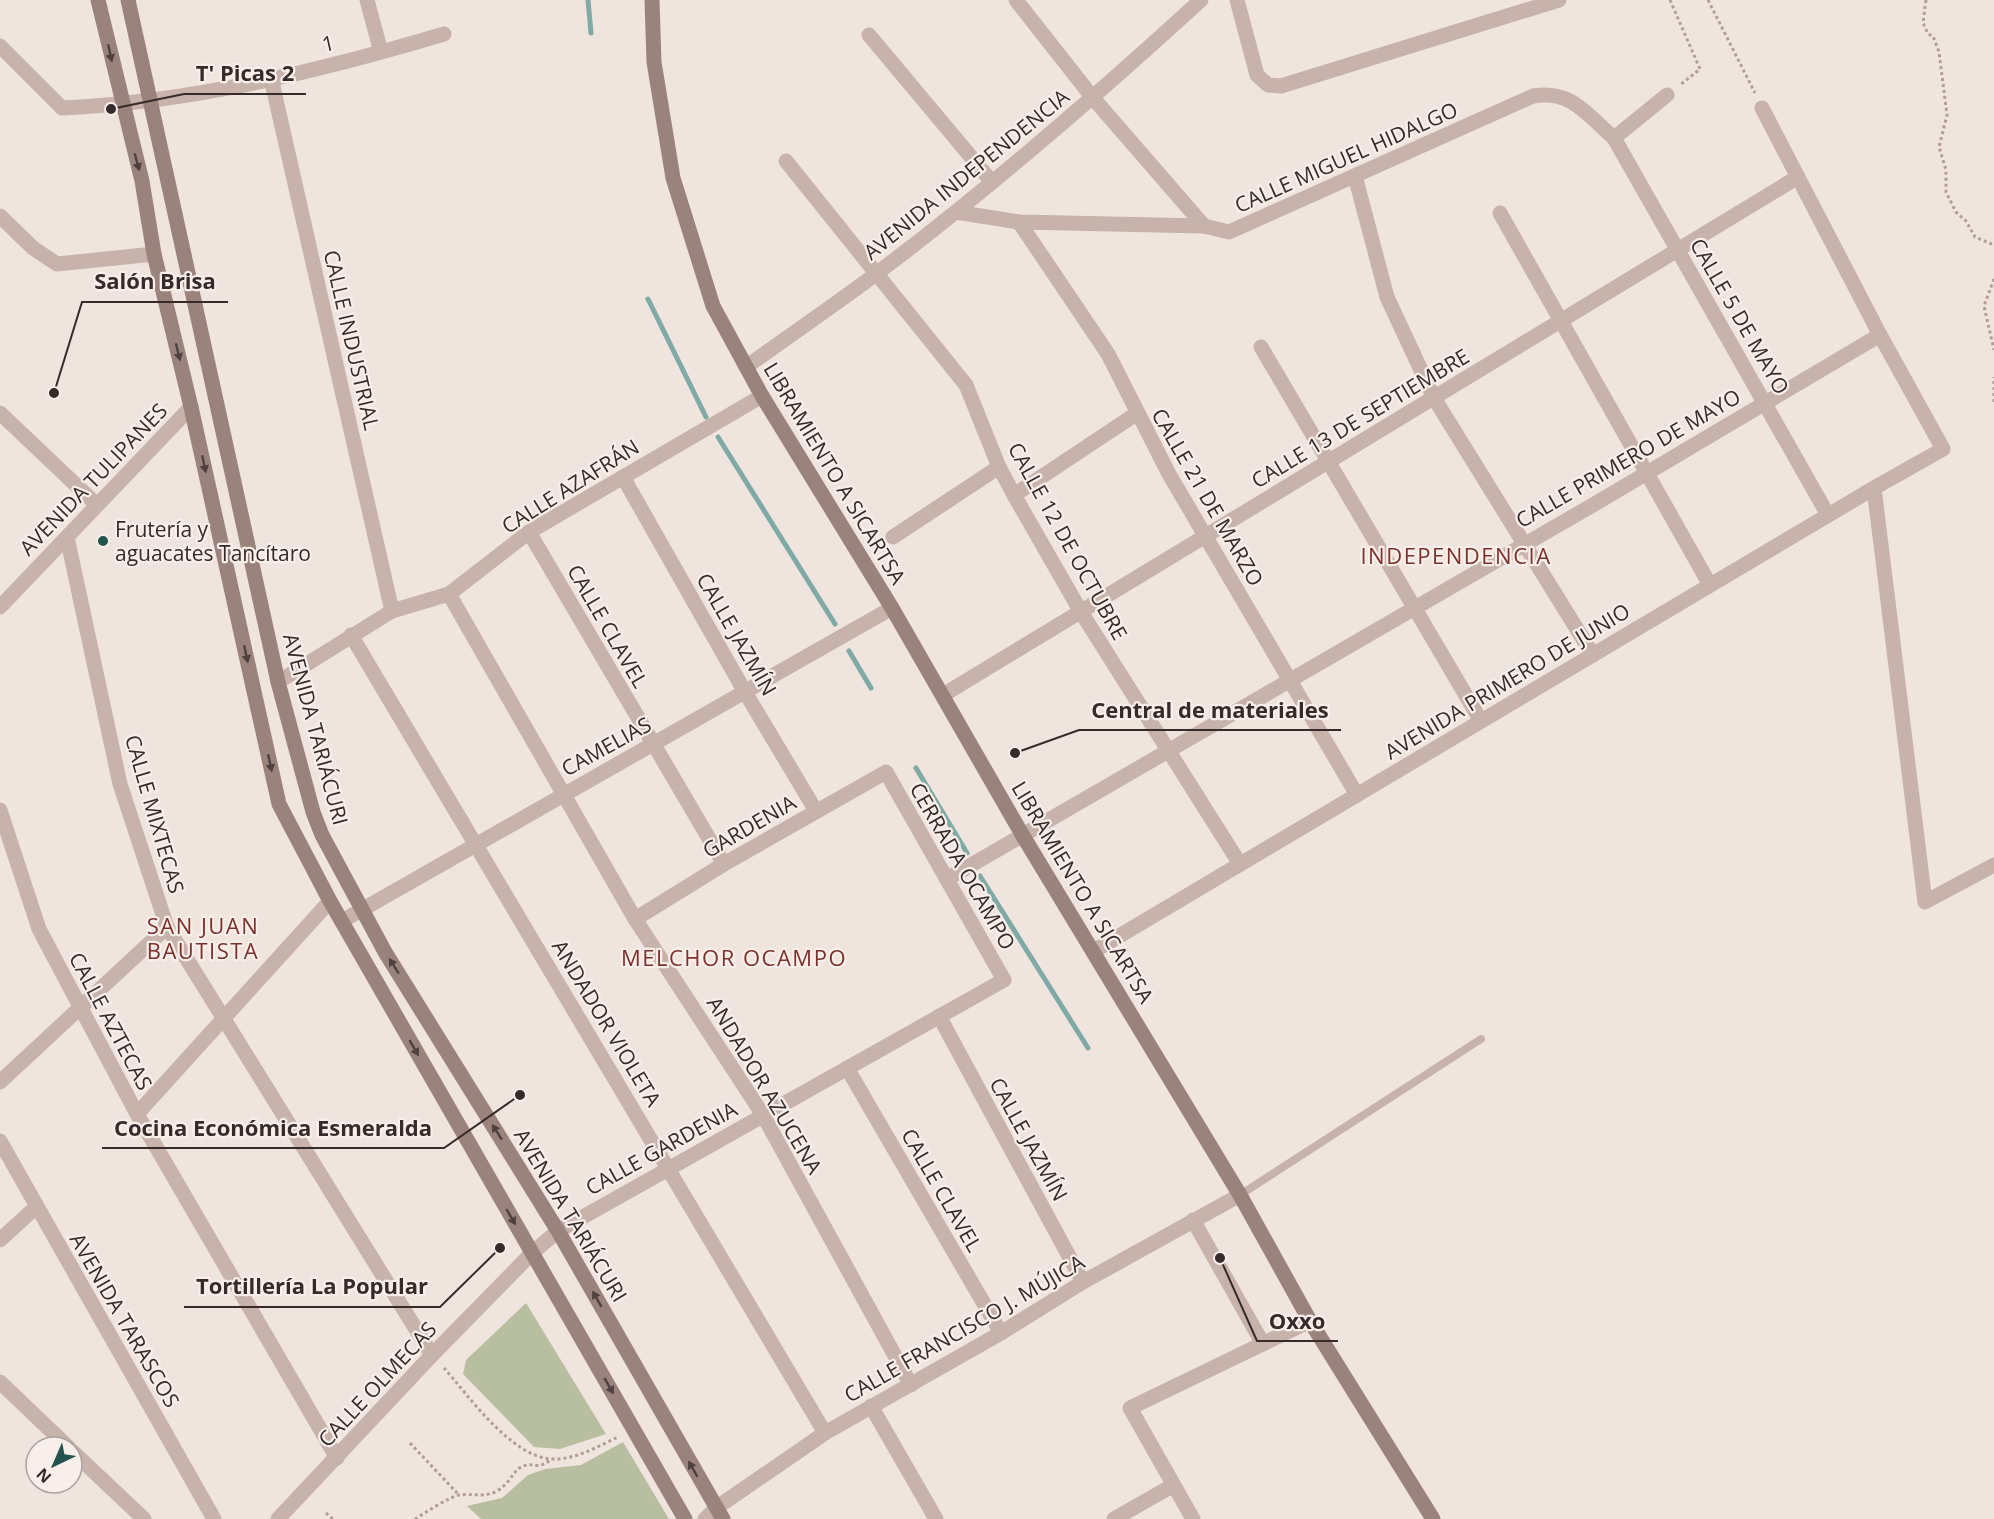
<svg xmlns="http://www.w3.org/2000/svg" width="1994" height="1519" font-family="'Open Sans',sans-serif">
  <rect width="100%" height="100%" fill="#f0e5de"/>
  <g fill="#b8bea0">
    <polygon points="526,1303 606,1434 560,1449 534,1447 463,1374 466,1360"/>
    <polygon points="623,1442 669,1519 481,1519 467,1506 502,1498 528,1475 545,1469 581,1465"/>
  </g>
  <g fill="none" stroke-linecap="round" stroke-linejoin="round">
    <g stroke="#80aaa5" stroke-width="5">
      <polyline points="588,0 591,33"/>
      <polyline points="648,299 706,417"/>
      <polyline points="718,437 835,624"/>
      <polyline points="849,651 871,688"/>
      <polyline points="916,768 967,853"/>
      <polyline points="980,876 1088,1048"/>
    </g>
    <g stroke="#b39d96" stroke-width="3" stroke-dasharray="3 3" stroke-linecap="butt">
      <polyline points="1670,0 1700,69 1680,85"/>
      <polyline points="1708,0 1755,93"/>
      <polyline points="1926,0 1923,23 1928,34 1933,36 1939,52 1946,107 1947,115 1939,147 1946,170 1946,192 1956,212 1966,221 1975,237 1994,245"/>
      <polyline points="1994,279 1984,306 1994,350"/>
      <polyline points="1994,402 1994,377"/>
      <path d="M444 1368C469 1396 511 1457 552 1459 575 1460 599 1446 618 1437"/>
      <polyline points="410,1443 459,1495"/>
      <polyline points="326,1513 333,1519"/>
      <path d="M415 1519C425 1513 450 1496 460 1495 472 1493 485 1498 497 1491 517 1479 512 1460 540 1466L551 1460"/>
    </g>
    <polyline stroke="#c7b3ab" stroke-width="8" points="1240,1195 1481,1039"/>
    <g stroke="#c7b3ab" stroke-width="15">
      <polyline points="367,0 381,52"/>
      <polyline points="1016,0 1093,98 1204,226"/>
      <polyline points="1237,0 1257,75 1268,85 1281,86 1559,0"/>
      <polyline points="869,35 992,182"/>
      <path d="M0 46 62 108C192 102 320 71 444 34"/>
      <polyline points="271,78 392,611"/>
      <polyline points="1614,138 1667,95"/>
      <polyline points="786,161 966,385 999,467 1014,495 1081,612 1240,864"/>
      <polyline points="1355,176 1387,297 1434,398 1593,655"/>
      <path d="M956 212 1019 222 1204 226 1229 232 1533 96C1571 89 1587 115 1614 138L1828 515"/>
      <polyline points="1500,213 1710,585"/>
      <polyline points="0,216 33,248 57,264 154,254"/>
      <polyline points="1019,222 1108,354 1169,474 1357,795"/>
      <polyline points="1261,347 1481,721"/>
      <path d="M746 367C789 336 833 306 876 274 989 189 1096 96 1201 0"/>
      <polyline points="0,413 97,505"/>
      <polyline points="623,477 745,692 816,811"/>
      <polyline points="1874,488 1925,902 1994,865"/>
      <polyline points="1014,495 1136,414"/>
      <polyline points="529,532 724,864"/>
      <polyline points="67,537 120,784 167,927 432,1355"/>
      <polyline points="893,537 999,467"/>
      <polyline points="449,594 635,919 763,1115 911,1385"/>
      <polyline points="0,607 191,407"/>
      <polyline points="351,635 825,1433"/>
      <polyline points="278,682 392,611 449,594 529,532 762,396"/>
      <polyline points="943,695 1798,177"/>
      <polyline points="0,810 39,929 137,1114 337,1458"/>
      <polyline points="947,879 1598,502 1880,335"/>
      <polyline points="342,921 892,608"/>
      <polyline points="1094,951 1874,488 1943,449 1880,335 1762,108"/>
      <polyline points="939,1016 1083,1282"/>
      <polyline points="847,1068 1001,1333"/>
      <polyline points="0,1082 167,927"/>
      <polyline points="137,1114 330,901"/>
      <polyline points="0,1141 214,1519"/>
      <polyline points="1193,1220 1263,1344"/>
      <polyline points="0,1240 36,1207"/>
      <polyline points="0,1382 68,1447"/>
      <polyline points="871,1406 936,1519"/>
      <polyline points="72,1451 144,1519"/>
      <polyline points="278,1519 432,1355 532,1253 558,1231 1004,980 886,772 724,864 635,919"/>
      <polyline points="705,1519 716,1508 825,1433 1001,1333 1083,1282 1240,1195"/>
      <polyline points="1114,1519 1172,1486"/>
      <polyline points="1193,1519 1130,1408 1310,1321"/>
    </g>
    <g stroke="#9b837d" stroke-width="15">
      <polyline points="98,0 142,181 154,254 191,407 279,804 330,901 685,1519"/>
      <polyline points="128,0 278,682 313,812 322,835 385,952 558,1231 723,1519"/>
      <polyline points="652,0 654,62 673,178 713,306 762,396 892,608 1023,836 1240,1195 1310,1321 1433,1519"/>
    </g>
  </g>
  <defs><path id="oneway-solid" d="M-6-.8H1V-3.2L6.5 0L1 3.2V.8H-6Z" transform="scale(1.5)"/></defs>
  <g fill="#4f413f">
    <use href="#oneway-solid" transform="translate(110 53) rotate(78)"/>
    <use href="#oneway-solid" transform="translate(137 162) rotate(75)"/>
    <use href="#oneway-solid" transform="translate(178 352) rotate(76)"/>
    <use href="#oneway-solid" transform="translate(204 464) rotate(78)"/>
    <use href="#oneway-solid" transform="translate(246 654) rotate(78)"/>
    <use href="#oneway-solid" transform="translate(270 763) rotate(78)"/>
    <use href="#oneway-solid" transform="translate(394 966) rotate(-122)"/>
    <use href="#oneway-solid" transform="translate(414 1048) rotate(60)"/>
    <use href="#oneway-solid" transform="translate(497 1132) rotate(-122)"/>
    <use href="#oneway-solid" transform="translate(511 1217) rotate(60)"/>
    <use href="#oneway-solid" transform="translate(597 1299) rotate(-120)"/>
    <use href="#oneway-solid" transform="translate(609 1386) rotate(60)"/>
    <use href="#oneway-solid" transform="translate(693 1469) rotate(-120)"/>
  </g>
  <circle fill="#23534f" stroke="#f8efea" stroke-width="2" cx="103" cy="541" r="6"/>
  <g text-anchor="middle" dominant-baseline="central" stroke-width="4.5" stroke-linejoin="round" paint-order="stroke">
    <g font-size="21" fill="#362b2a" stroke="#f8efea">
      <text transform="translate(328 43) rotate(-13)">1</text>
      <text transform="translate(1346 157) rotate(-24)">CALLE MIGUEL HIDALGO</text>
      <text transform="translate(966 174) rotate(-39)">AVENIDA INDEPENDENCIA</text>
      <text transform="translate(1740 316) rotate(60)">CALLE 5 DE MAYO</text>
      <text transform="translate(352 340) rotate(77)">CALLE INDUSTRIAL</text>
      <text transform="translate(1360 418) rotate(-31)">CALLE 13 DE SEPTIEMBRE</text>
      <text transform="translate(1628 458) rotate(-30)">CALLE PRIMERO DE MAYO</text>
      <text transform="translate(835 473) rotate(59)">LIBRAMIENTO A SICARTSA</text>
      <text transform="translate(93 479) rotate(-46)">AVENIDA TULIPANES</text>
      <text transform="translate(570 486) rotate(-32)">CALLE AZAFRÁN</text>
      <text transform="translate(1208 497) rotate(60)">CALLE 21 DE MARZO</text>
      <text transform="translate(1068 541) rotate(61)">CALLE 12 DE OCTUBRE</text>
      <text transform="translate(608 626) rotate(60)">CALLE CLAVEL</text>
      <text transform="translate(737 634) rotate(60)">CALLE JAZMÍN</text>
      <text transform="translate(1507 681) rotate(-31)">AVENIDA PRIMERO DE JUNIO</text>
      <text transform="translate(316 729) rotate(75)">AVENIDA TARIÁCURI</text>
      <text transform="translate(606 746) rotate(-29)">CAMELIAS</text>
      <text transform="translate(155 814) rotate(74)">CALLE MIXTECAS</text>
      <text transform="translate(749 826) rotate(-30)">GARDENIA</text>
      <text transform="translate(963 866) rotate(60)">CERRADA OCAMPO</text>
      <text transform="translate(1083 892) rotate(59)">LIBRAMIENTO A SICARTSA</text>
      <text transform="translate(111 1021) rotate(62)">CALLE AZTECAS</text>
      <text transform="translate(607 1023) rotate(59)">ANDADOR VIOLETA</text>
      <text transform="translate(765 1085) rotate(59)">ANDADOR AZUCENA</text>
      <text transform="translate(1029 1139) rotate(61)">CALLE JAZMÍN</text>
      <text transform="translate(661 1148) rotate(-29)">CALLE GARDENIA</text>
      <text transform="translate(942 1190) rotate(60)">CALLE CLAVEL</text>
      <text transform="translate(571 1215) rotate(59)">AVENIDA TARIÁCURI</text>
      <text transform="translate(125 1320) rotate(60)">AVENIDA TARASCOS</text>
      <text transform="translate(964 1328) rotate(-30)">CALLE FRANCISCO J. MÚJICA</text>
      <text transform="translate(377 1384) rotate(-47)">CALLE OLMECAS</text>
    </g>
    <g font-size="21" fill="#362b2a" stroke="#f8efea" text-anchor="start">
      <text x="115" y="529">Frutería y<tspan x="115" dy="24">aguacates Tancítaro</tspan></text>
    </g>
    <g font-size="22" letter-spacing="1.5" fill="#7d312b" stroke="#f8efea">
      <text x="1456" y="555">INDEPENDENCIA</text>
      <text x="203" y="925">SAN JUAN<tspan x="203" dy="25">BAUTISTA</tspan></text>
      <text x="734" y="957">MELCHOR OCAMPO</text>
    </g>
  </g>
  <path fill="none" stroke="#362b2a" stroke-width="2" d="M111 109L184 94H306M54 393L82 302H228M1015 753L1079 730H1341M520 1095L444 1148H102M500 1248L440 1307H184M1220 1258L1257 1341H1338"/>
  <g fill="#362b2a" stroke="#f8efea" stroke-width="2">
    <circle cx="111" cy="109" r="6"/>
    <circle cx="54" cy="393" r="6"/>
    <circle cx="1015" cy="753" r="6"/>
    <circle cx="520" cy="1095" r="6"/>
    <circle cx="500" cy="1248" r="6"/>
    <circle cx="1220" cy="1258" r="6"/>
  </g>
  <g font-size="22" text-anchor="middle" font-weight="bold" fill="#362b2a" stroke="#f8efea" stroke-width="4.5" stroke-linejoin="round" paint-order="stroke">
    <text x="245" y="81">T' Picas 2</text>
    <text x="155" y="289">Salón Brisa</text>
    <text x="1210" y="718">Central de materiales</text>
    <text x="273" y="1136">Cocina Económica Esmeralda</text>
    <text x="312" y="1294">Tortillería La Popular</text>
    <text x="1297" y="1329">Oxxo</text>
  </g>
  <g transform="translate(54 1465) rotate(224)"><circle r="28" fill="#f8efea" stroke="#aaa19d" stroke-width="1.5"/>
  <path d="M0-4.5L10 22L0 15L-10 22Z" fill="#23534f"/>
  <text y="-9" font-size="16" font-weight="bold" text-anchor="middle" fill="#362b2a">N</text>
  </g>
</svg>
